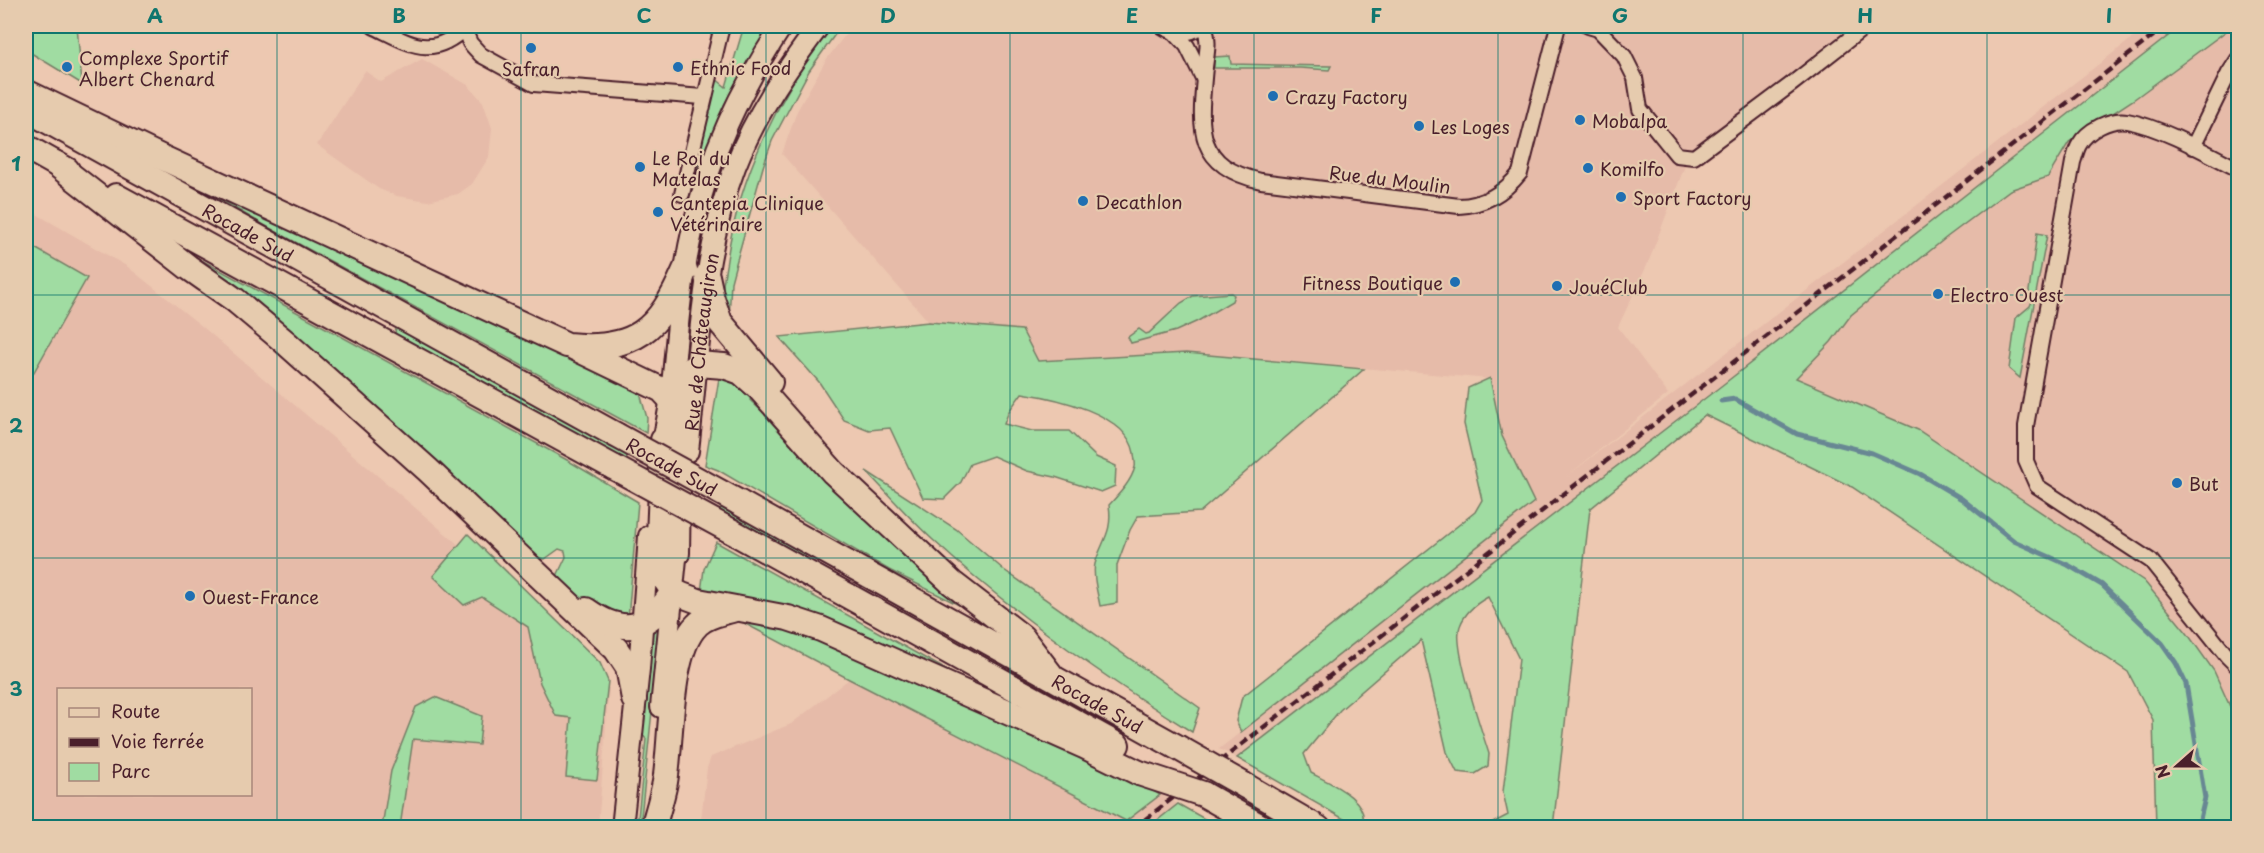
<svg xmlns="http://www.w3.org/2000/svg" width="2264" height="853" font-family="'Playpen Sans',sans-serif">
  <rect width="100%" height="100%" fill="#edc8b1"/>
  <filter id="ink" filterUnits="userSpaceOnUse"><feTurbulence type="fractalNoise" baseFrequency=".0167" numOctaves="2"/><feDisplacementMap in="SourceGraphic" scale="12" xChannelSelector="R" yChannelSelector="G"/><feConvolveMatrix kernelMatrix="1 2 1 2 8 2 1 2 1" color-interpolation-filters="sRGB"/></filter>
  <g filter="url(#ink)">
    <g fill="#e6bba9" fill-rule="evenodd">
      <polygon points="852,26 1851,26 1691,150 1648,263 1618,327 1668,394 1566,477 2148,26 2238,26 2238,754 2232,711 2214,671 2187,633 2144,581 1725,383 1237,758 1219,749 1534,502 1502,436 1490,379 1186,353 1038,361 1022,330 929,322 782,154 797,111 826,60"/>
      <polygon points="422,59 468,85 483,102 492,128 489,157 472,184 458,194 428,201 397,196 379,189 317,145 365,71 381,82"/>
      <path d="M26 208 128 267 204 328 466 551 566 642 609 688 598 827H26ZM58 690H250V794H58Z"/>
      <polygon points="849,679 1126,821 1160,795 1178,804 1149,827 700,828 707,768 711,757 791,724"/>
    </g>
    <g fill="#a0dca2" stroke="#757e66" stroke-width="1.5">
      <polygon points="26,26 77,26 82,84 26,50"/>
      <polygon points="744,26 771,26 743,70 724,105 697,180 691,178 716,79 726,87"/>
      <path d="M830 26H841L809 71 772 141 763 167 735 267 731 282 729 319C727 313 725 307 723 301 721 288 725 273 727 260 739 175 780 94 830 26Z"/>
      <path d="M2181 26H2233L2133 100 2069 142 2048 177 2010 190 1947 237 1851 315 1831 342 1796 378 1918 430 2144 581 2187 633 2214 671 2232 711 2238 754V827H2156L2153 720 2128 672 1852 487 1705 415 1590 509 1553 827H1485L1508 815 1503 792 1519 659 1488 597C1475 604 1465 612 1460 626 1452 646 1482 731 1489 754L1488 766 1475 774 1457 772 1447 752 1421 640 1340 710 1304 754 1311 773C1330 783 1372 800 1362 827H1358L1237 758 1725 383Z"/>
      <polygon points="1230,56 1231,64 1331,66 1329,70 1300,68 1214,68 1214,57"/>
      <polygon points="193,184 638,386 647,418 646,433 264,225"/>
      <polygon points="2037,233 2047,235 2020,378 2009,369 2016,318 2030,306 2032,301 2029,291"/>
      <polygon points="26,243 87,278 26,386"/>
      <polygon points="174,245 567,460 638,502 628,619 590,607 556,578 566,557 565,551 559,549 545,559 535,557"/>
      <polygon points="1231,293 1234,295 1232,301 1198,321 1176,331 1131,343 1128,337 1139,329 1146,334 1149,333 1181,303 1193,296"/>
      <path d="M929 322 1022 330 1038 361 1186 353 1364 369 1200 512 1138 516 1130 530 1117 565V603L1100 606C1098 594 1092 576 1095 564 1102 540 1113 533 1109 505 1119 494 1131 482 1135 467 1136 463 1134 457 1134 453 1127 413 1055 398 1022 393L1009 411 1004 424 1032 431H1069L1096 457 1116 466 1115 486 1101 492 1055 477 1027 471 993 456 970 464 961 482 944 499 923 498 890 428 869 430 844 420 819 382 779 337Z"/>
      <polygon points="397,326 627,454 626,463 394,336"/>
      <polygon points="720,372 754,391 750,400 971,611 889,570 718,470 705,465"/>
      <polygon points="1490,378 1502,436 1534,502 1241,732 1236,721 1242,697 1475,512 1482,500 1464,424 1468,388"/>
      <path d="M866 471 956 529 1004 570 1200 708 1192 732C1101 675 1012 613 933 540 909 518 888 494 866 471Z"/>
      <polygon points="721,507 806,554 804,561 719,515"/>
      <polygon points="468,534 600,663 608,681 597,780 566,777 571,718 556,716 540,683 528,627 482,597 464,605 433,576"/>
      <polygon points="716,542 986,692 701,592 704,569"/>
      <polygon points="742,622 781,628 823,642 1117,769 1160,795 1126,821 849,679"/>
      <polygon points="661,624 640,827 637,828 646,739 639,730 647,629"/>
      <polygon points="435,697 482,716 479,745 413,739 400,827 382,827 391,771 416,707"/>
      <polygon points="1178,804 1219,827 1149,827"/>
    </g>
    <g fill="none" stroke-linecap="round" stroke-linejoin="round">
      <polyline stroke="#688793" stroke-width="5" points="1721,401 1735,399 1797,434 1872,453 1920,474 1962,499 2014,541 2068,565 2102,585 2162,643 2176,663 2186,684 2205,798 2200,819 2201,828"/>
      <defs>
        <g id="minor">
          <path d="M373 26C411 44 431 61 467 26"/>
          <path d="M1162 26C1175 35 1189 35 1202 26"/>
          <path d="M1204 26C1210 41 1207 51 1205 67 1200 124 1192 166 1261 181L1459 206C1485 205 1504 193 1520 173L1558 26"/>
          <polyline points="1588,26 1598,29 1624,56 1635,78 1640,109 1677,155 1694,157 1793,83 1866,26"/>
          <polyline points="464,29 470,43 481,55 534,84 703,97"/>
          <polyline points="1174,32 1187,46 1203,78"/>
          <polyline points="2193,147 2229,73 2238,59"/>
          <path d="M2238 169C2207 153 2161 127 2127 121 2111 118 2087 130 2079 145 2076 150 2075 157 2073 162L2026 426V461L2037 486 2151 561 2227 656 2238 667"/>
          <polyline points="682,194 722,26"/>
        </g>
        <g id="secondary">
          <path id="s1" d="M688 451C699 356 701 256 735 167 755 115 786 70 819 26"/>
          <path d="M661 453C664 434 669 414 671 395 677 339 680 283 693 228 710 153 740 90 782 26"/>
          <polyline points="661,707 678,539"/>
          <polyline points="622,828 639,669 649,536"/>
        </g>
        <g id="trunk">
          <path d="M26 92 163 158 567 345C635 352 659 330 685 270"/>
          <path id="s2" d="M26 109 616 435"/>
          <polyline points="26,147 67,170"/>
          <polyline points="55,163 188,267 235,300 285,342 428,470 616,649 628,667 634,699"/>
          <polyline points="116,196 615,468"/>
          <polyline points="707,276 712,299 720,322 770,382"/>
          <polyline points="575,348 662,390 675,404 679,420 677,553"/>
          <polyline points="671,398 682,376 698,364 724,366 741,372 759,388 833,472 952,583 1022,637 1051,675"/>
          <polyline points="663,440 658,561 660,572 664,578 673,591 682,595 698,601 788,618 821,629 1084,746 1139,773"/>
          <path id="s3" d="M738 502 1177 747"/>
          <polyline points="731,531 1117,745"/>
          <path d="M586 610C624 637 650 630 673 591"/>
          <polyline points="1244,785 1318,828"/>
          <polyline points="1203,794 1263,828"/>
          <path d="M653 828C657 813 662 798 665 782 672 743 668 653 697 625 706 615 723 613 735 609"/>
        </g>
      </defs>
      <use href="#minor" stroke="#4a1f2b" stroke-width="18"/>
      <use href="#secondary" stroke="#4a1f2b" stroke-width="24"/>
      <use href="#trunk" stroke="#4a1f2b" stroke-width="28"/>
      <use href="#minor" stroke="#e6cbae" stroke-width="14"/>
      <use href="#secondary" stroke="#e6cbae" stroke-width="20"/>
      <use href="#trunk" stroke="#e6cbae" stroke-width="24"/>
      <polyline stroke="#4a1f2b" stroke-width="4.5" stroke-dasharray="9 4.5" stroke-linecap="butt" points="1134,828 2166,26"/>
      <defs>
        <g id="trunk-bridge">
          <path id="s4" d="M616 435 738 502"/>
          <polyline points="615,468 731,531"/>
          <polyline points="1177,747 1244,785"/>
          <polyline points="1139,773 1203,794"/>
        </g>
      </defs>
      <use href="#trunk-bridge" stroke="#4a1f2b" stroke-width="28" stroke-linecap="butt"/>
      <use href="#trunk-bridge" stroke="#e6cbae" stroke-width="24"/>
    </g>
  </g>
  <path fill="none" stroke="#0f766e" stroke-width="1.5" stroke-opacity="0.55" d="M277 26V828M521 26V828M766 26V828M1010 26V828M1254 26V828M1498 26V828M1743 26V828M1987 26V828M26 295H2238M26 558H2238"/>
  <g fill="#1f6fb2" stroke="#e6cbae" stroke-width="2">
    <circle cx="531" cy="48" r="6"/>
    <circle cx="67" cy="67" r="6"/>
    <circle cx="678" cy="67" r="6"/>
    <circle cx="1273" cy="96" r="6"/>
    <circle cx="1580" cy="120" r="6"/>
    <circle cx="1419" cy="126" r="6"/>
    <circle cx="640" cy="167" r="6"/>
    <circle cx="1588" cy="168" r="6"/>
    <circle cx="1621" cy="197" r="6"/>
    <circle cx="1083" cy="201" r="6"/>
    <circle cx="658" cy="212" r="6"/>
    <circle cx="1455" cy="282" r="6"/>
    <circle cx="1557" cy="286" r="6"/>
    <circle cx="1938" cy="294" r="6"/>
    <circle cx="2177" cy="483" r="6"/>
    <circle cx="190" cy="596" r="6"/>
  </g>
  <g text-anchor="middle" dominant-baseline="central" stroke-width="4.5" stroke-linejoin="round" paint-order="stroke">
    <g font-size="18" fill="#4a1f2b" stroke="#e6cbae" text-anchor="start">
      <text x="79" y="57">Complexe Sportif<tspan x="79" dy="21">Albert Chenard</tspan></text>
      <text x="690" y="67">Ethnic Food</text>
      <text x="531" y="68" text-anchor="middle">Safran</text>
      <text x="1285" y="96">Crazy Factory</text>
      <text x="1592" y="120">Mobalpa</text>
      <text x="1431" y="126">Les Loges</text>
      <text x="652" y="157">Le Roi du<tspan x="652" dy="21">Matelas</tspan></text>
      <text x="1600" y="168">Komilfo</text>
      <text x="1633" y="197">Sport Factory</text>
      <text x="1095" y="201">Decathlon</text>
      <text x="670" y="202">Cantepia Clinique<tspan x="670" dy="21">Vétérinaire</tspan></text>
      <text x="1443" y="282" text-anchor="end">Fitness Boutique</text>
      <text x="1569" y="286">JouéClub</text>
      <text x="1950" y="294">Electro Ouest</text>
      <text x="2189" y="483">But</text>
      <text x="202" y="596">Ouest-France</text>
    </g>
    <g font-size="18" fill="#4a1f2b" stroke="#e6cbae">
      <text transform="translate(1390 179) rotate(7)">Rue du Moulin</text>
      <text stroke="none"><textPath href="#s2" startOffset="254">Rocade Sud</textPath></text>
      <text stroke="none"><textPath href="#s1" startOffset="110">Rue de Châteaugiron</textPath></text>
      <text stroke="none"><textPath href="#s4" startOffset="64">Rocade Sud</textPath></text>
      <text stroke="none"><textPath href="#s3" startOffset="412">Rocade Sud</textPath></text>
    </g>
  </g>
  <rect width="2264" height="853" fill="none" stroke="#e6cbae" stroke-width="66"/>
  <rect x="57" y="688" width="195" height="108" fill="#e6cbae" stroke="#a8867a" stroke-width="1.5"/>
  <rect x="69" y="708" width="30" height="9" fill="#e6cbae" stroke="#a8867a" stroke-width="1.5"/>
  <text x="111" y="718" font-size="18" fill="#4a1f2b">Route</text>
  <rect x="69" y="738" width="30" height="9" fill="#4a1f2b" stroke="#a8867a" stroke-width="1.5"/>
  <text x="111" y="748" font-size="18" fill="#4a1f2b">Voie ferrée</text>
  <rect x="69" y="763" width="30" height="18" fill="#a0dca2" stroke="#a8867a" stroke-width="1.5"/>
  <text x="111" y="778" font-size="18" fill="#4a1f2b">Parc</text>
  <g transform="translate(2177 766) rotate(249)" stroke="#e6cbae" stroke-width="4.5" paint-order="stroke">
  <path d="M0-4.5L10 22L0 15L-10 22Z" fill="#4a1f2b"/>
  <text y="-9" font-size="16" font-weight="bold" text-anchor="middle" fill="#4a1f2b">N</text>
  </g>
  <rect x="33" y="33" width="2198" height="787" fill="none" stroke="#0f766e" stroke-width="2"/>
  <g font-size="20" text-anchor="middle" font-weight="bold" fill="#0f766e">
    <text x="155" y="23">A</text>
    <text x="399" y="23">B</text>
    <text x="644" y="23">C</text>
    <text x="888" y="23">D</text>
    <text x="1132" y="23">E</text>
    <text x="1376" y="23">F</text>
    <text x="1620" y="23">G</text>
    <text x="1865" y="23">H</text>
    <text x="2109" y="23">I</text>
    <text x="16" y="171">1</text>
    <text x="16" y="433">2</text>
    <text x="16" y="696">3</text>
  </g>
</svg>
